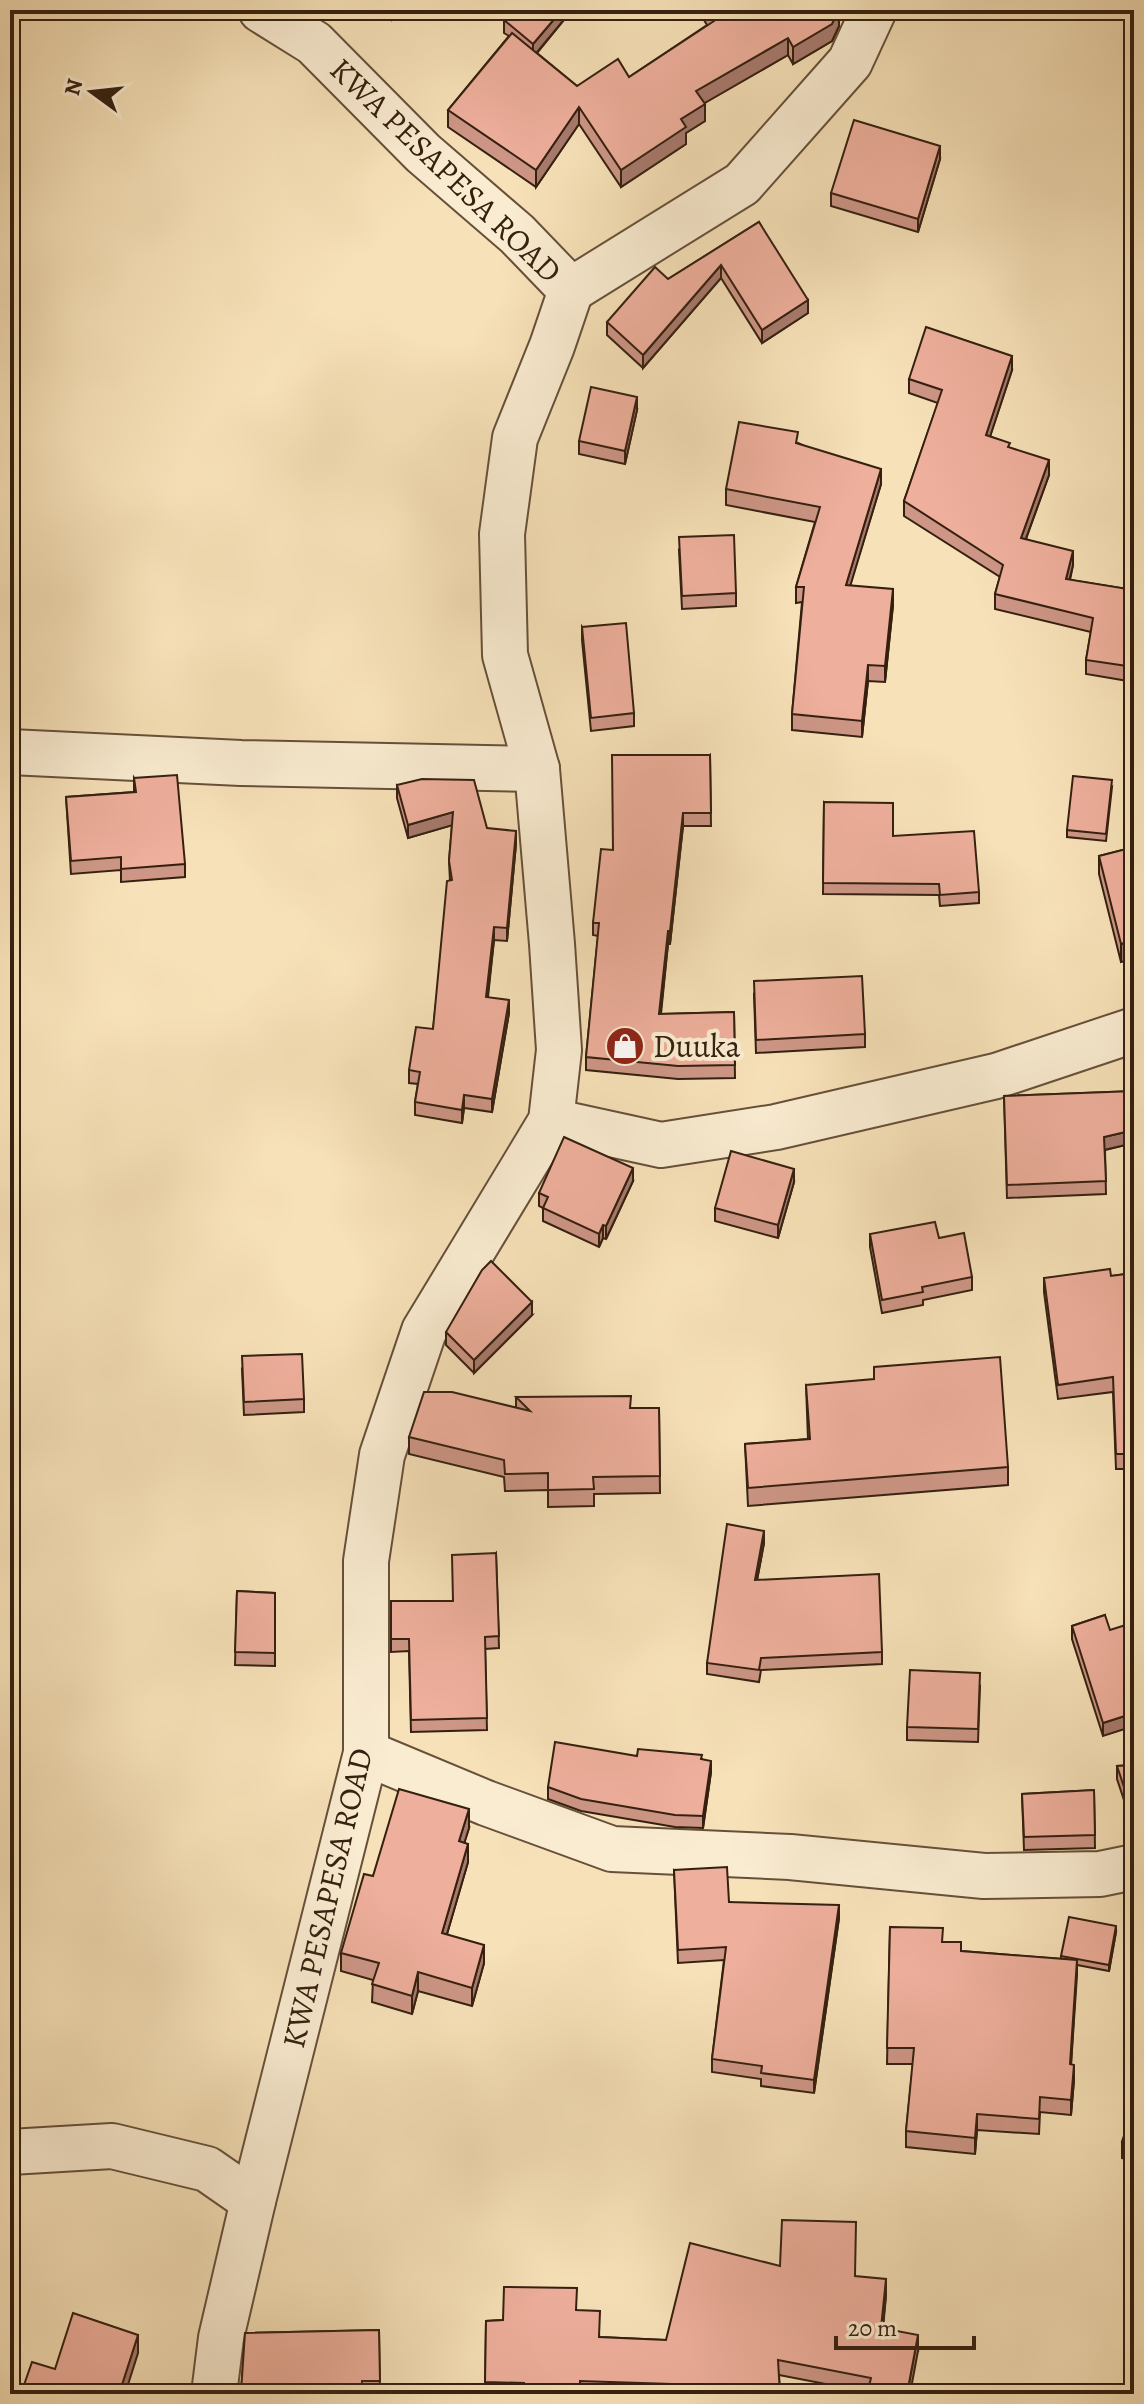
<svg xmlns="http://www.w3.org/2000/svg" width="1144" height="2404" font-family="Alegreya,serif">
  <rect width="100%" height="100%" fill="#f7e1b8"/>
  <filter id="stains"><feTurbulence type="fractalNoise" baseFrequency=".0025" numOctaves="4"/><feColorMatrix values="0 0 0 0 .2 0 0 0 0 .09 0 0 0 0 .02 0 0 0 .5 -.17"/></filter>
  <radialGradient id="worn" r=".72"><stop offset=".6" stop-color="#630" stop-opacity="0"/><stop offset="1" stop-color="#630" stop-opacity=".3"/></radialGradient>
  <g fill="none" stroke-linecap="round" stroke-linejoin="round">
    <defs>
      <g id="minor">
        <polyline points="571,290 742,184 850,62 874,10"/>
        <polyline points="10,752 241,763 537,769"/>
        <polyline points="551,1121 661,1145 776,1127 996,1076 1134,1030"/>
        <polyline points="366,1753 486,1803 612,1849 790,1857 984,1876 1100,1874 1134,1867"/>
        <polyline points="10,2152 112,2146 207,2169 253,2201"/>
        <polyline points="214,2394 221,2338 253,2201 366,1753 366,1561 382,1455 424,1331 551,1121 559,1050 552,944 537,769 505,655 502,534 515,438 552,346 571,290 517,234 423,153 314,43 261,10"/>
      </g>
    </defs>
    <use href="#minor" stroke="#66503a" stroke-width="48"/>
    <use href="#minor" stroke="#faecd1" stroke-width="44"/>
  </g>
  <g fill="#cd9686" stroke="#352010" stroke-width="2">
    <polygon points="381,10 399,10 392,19"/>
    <polygon points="572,10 537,53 577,86 629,77 707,25 698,10 839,10 839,26 832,41 793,64 788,55 704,103 705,121 686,133 686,144 621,187 579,124 536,187 448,127 448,110 509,36 504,33 504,20"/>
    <polygon points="940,159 918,232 831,206 831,193"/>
    <polygon points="759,222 808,313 762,343 721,278 643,368 607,335 607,322 668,279"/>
    <polygon points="1012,370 990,436 1010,448 1049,475 1026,539 1073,565 1070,580 1134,590 1134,682 1086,674 1086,660 1091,632 995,609 995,594 1000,577 904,516 904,501 938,403 909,393 909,379"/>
    <polygon points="637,410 625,464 579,454 579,441"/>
    <polygon points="798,443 881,484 850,585 893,605 885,682 868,681 862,737 792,730 792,714 802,602 796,603 796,587 815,522 726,505 726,489"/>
    <polygon points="679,550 736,593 736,606 682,609"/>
    <polygon points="582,627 634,713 634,726 591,731 582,640"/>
    <polygon points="710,755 711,826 683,826 670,944 668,944 661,1014 734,1012 735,1078 678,1079 586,1070 586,1057 598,936 593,935 593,923 612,850"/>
    <polygon points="134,778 185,864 185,877 121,882 121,870 71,874 66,797 134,792"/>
    <polygon points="397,785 487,828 516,844 507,941 494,940 488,997 509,1013 492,1112 464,1108 462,1123 415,1115 415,1102 418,1084 409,1083 409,1070 433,1029 450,881 449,861 452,825 408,838 397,798"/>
    <polygon points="1112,787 1106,841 1067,837 1067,830"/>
    <polygon points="824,802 979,892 979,903 940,906 939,895 823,894"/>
    <polygon points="1134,847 1121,962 1099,874 1099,856"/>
    <polygon points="754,994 865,1034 865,1047 756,1053"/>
    <polygon points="1134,1053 1134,1090 1128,1067 1128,1054"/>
    <polygon points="1134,1091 1134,1143 1105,1150 1106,1194 1007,1198 1004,1096"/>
    <polygon points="633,1181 606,1239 603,1238 599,1247 543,1221 543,1208 539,1206 539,1193"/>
    <polygon points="794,1182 778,1238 715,1221 715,1208"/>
    <polygon points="870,1234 939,1238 972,1277 972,1290 923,1300 923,1305 882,1313 870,1247"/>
    <polygon points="1134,1273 1134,1469 1116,1469 1113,1392 1058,1399 1044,1292 1044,1278 1111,1276"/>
    <polygon points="532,1315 474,1373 446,1345 446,1332"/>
    <polygon points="242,1369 304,1399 304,1412 244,1415"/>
    <polygon points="806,1385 1008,1467 1008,1485 748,1506 745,1444 808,1439"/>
    <polygon points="516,1397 630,1408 659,1408 660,1493 594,1494 594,1506 548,1507 548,1490 505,1491 504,1477 409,1454 409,1437 516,1407"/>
    <polygon points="764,1543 757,1580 882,1652 882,1664 761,1670 759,1682 707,1674 707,1663"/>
    <polygon points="496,1553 499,1648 485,1649 487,1730 411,1732 409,1651 391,1652 391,1601 453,1601"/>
    <polygon points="237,1591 275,1593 275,1666 235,1665"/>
    <polygon points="1105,1615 1103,1736 1072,1639 1072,1626"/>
    <polygon points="980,1686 978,1742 907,1740 907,1727"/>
    <polygon points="637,1756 702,1759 711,1772 703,1828 675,1827 581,1811 548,1799 548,1787"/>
    <polygon points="1134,1765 1134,1830 1117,1779 1117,1766"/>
    <polygon points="1094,1790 1095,1848 1024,1850 1022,1794"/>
    <polygon points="469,1828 464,1843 468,1862 447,1934 484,1963 472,2006 418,1991 412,2014 372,2002 373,1980 341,1971 341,1953 373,1876"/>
    <polygon points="674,1870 729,1902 839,1918 814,2093 761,2086 761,2079 712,2072 712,2059 724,1960 678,1963"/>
    <polygon points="890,1927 943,1942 961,1951 1061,1959 1061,1956 1116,1932 1109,1971 1077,1965 1071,2064 1074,2080 1071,2115 1040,2112 1039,2134 977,2130 975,2154 906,2147 906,2131 913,2064 887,2064"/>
    <polygon points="1134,2107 1134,2162 1122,2158 1122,2142"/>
    <polygon points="780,2266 855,2276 886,2295 883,2329 918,2351 867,2392 779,2375 780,2394 485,2394 486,2321 503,2320 577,2310 600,2337 666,2340"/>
    <polygon points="379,2330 380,2394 241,2394 245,2333"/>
  </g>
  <g fill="#a77a6d" stroke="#352010" stroke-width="2">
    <polygon points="392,10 399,10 392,19"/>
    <polygon points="562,10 572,10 533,57 533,44"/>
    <polygon points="839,10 839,26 832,41 793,64 793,47"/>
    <polygon points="788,38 788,55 696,108 696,91"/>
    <polygon points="705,104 705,121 686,133 686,144 621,187 621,170 681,119"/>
    <polygon points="579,107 579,124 536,187 536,170"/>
    <polygon points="940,146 940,159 918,232 918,219"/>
    <polygon points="721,265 721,278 643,368 643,355"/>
    <polygon points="808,300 808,313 762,343 762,330"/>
    <polygon points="1012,356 1012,370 986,449 986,435"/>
    <polygon points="637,397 637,410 625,464 625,451"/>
    <polygon points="1049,460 1049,475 1021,552 1021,538"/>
    <polygon points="881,469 881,484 846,600 846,585"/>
    <polygon points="1073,551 1073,565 1066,594 1066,579"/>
    <polygon points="893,589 893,605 885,682 885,666"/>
    <polygon points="868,665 868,681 862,737 862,721"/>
    <polygon points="453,812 453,825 408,838 408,825"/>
    <polygon points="683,813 683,826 670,944 670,931"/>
    <polygon points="516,831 516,844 507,941 507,928"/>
    <polygon points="494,927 494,940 486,1010 486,997"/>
    <polygon points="668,931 668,944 659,1027 659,1014"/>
    <polygon points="1134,940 1134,959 1121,962 1121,944"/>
    <polygon points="509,1000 509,1013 492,1112 492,1099"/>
    <polygon points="464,1095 464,1108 462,1123 462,1110"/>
    <polygon points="1134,1130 1134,1143 1104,1150 1104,1137"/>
    <polygon points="633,1168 633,1181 606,1239 606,1226"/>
    <polygon points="794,1169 794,1182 778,1238 778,1225"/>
    <polygon points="603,1225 603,1238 599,1247 599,1234"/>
    <polygon points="532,1302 532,1315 474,1373 474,1360"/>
    <polygon points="764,1531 764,1543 755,1591 755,1580"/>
    <polygon points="1134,1713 1134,1726 1103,1736 1103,1723"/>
    <polygon points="711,1761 711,1772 703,1828 703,1816"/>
    <polygon points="469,1809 469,1828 459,1860 459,1841"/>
    <polygon points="468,1844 468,1862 442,1951 442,1933"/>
    <polygon points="839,1905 839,1918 814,2093 814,2080"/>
    <polygon points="1116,1926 1116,1932 1109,1971 1109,1965"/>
    <polygon points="484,1945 484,1963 472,2006 472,1988"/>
    <polygon points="1077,1960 1077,1975 1070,2080 1070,2064"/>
    <polygon points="418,1972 418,1991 412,2014 412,1996"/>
    <polygon points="1074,2065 1074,2080 1071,2115 1071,2100"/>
    <polygon points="977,2114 977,2130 975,2154 975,2138"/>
    <polygon points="886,2279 886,2295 881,2344 881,2328"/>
    <polygon points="138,2335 138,2353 125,2394 119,2394"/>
    <polygon points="918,2335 918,2351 910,2394 907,2394"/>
  </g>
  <g fill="#eeaf9c" stroke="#352010" stroke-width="2">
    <polygon points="512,10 562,10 533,44 504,20"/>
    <polygon points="708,10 839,10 832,24 793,47 788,38 696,91 705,104 681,119 686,127 621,170 579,107 536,170 448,110 512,33 577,86 618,59 629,77 714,21"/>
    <polygon points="854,120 940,146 918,219 831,193"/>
    <polygon points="759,222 808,300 762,330 721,265 643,355 607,322 655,267 668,279"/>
    <polygon points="926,327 1012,356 986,435 1010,443 1008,447 1049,460 1021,538 1073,551 1066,579 1134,590 1134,667 1086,660 1093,618 995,594 1003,565 904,501 942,390 909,379"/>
    <polygon points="591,387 637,397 625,451 579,441"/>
    <polygon points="739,422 798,432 796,443 881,469 846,585 893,589 885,666 868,665 862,721 792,714 804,587 796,587 820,507 726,489"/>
    <polygon points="734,535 736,593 682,596 679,537"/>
    <polygon points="626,623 634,713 591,718 582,627"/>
    <polygon points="612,755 710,755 711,813 683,813 670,931 668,931 659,1014 734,1012 735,1065 678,1066 586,1057 599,923 593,923 601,849 613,850"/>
    <polygon points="177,775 185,864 121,869 121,857 71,861 66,797 136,792 134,778"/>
    <polygon points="1073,776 1112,780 1106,834 1067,830"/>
    <polygon points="422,779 474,780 487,828 516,831 507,928 494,927 486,997 509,1000 492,1099 464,1095 462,1110 415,1102 420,1072 409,1070 416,1027 433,1029 447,881 452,880 449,861 453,812 408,825 397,785"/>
    <polygon points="824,802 893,803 893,836 974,831 979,892 940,895 939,884 823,883"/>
    <polygon points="1134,847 1134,940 1121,944 1099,856"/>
    <polygon points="862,976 865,1034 756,1040 754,981"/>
    <polygon points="1134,1053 1134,1077 1128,1054"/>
    <polygon points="1134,1091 1134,1130 1104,1137 1106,1181 1007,1185 1004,1096"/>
    <polygon points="564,1137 633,1168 606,1226 603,1225 599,1234 543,1208 548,1197 539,1193"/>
    <polygon points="731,1151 794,1169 778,1225 715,1208"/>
    <polygon points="935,1222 939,1238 964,1233 972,1277 922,1287 923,1292 882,1300 870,1234"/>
    <polygon points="491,1261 532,1302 474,1360 446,1332 482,1270"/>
    <polygon points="1110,1269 1111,1276 1134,1273 1134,1454 1116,1454 1113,1377 1058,1385 1044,1278"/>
    <polygon points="302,1354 304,1399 244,1402 242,1356"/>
    <polygon points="1000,1357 1008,1467 748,1488 745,1444 810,1439 806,1385 874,1379 874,1367"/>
    <polygon points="424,1392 452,1392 530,1411 516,1397 631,1396 630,1408 659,1408 660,1476 593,1477 594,1489 548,1490 548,1473 505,1474 504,1460 409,1437"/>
    <polygon points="727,1524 764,1531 755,1580 879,1574 882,1652 761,1658 759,1670 707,1663"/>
    <polygon points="496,1553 499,1636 485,1637 487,1718 411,1720 409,1639 391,1639 391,1601 453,1601 452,1555"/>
    <polygon points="237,1591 275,1593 275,1653 235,1652"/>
    <polygon points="1105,1615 1110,1630 1132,1623 1134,1628 1134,1713 1103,1723 1072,1626"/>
    <polygon points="910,1670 980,1673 978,1729 907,1727"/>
    <polygon points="555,1742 637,1756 638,1749 702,1755 701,1759 711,1761 703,1816 675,1815 581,1799 548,1787"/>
    <polygon points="1134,1765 1134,1817 1117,1766"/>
    <polygon points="399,1789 469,1809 459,1841 468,1844 442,1933 484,1945 472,1988 418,1972 412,1996 372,1984 379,1963 341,1953 364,1874 373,1876"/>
    <polygon points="1094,1790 1095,1835 1024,1837 1022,1794"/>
    <polygon points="727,1867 729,1902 839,1905 814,2080 761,2073 762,2066 712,2059 726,1947 678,1950 674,1870"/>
    <polygon points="1069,1917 1116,1926 1109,1965 1061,1956"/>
    <polygon points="890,1927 943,1928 942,1942 961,1942 961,1951 1077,1960 1070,2064 1074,2065 1071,2100 1040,2097 1039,2119 977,2114 975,2138 906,2131 914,2048 887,2048"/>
    <polygon points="1134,2107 1134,2146 1122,2142"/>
    <polygon points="782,2220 856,2222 855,2276 886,2279 881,2328 918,2335 907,2394 867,2394 871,2378 778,2360 780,2394 672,2394 671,2384 580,2381 580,2390 524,2388 524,2383 485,2382 486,2321 503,2320 504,2287 577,2288 576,2310 600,2311 599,2337 666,2340 690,2243 780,2266"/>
    <polygon points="73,2313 138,2335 119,2394 10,2394 10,2380 24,2385 32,2362 55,2369"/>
    <polygon points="379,2330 380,2381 362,2381 362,2394 284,2394 284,2391 241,2392 245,2333"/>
  </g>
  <defs>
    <symbol id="shop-disc" viewBox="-11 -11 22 22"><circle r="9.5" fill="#8f2418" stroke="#faecd1"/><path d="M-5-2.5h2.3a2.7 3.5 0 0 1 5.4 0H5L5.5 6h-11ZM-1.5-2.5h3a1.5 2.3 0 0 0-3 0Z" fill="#fff"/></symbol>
  </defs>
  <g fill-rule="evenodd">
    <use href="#shop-disc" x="603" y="1024" width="44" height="44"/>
  </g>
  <g text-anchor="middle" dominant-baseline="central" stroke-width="8" stroke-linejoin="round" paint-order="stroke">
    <g font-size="32" fill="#352010" stroke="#faecd1">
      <text transform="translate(446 170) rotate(44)">KWA PESAPESA ROAD</text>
      <text transform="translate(327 1898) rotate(-77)">KWA PESAPESA ROAD</text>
    </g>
    <g font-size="32" fill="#352010" stroke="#faecd1" text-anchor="start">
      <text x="653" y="1046">Duuka</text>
    </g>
  </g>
  <rect width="1144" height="2404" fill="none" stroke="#f7e1b8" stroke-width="40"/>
  <rect x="12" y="12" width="1120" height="2380" fill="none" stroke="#352010" stroke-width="4"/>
  <rect x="20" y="20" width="1104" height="2364" fill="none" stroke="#352010" stroke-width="2"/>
  <g transform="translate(92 92) rotate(285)" stroke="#faecd1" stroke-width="6" paint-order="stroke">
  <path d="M0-6L14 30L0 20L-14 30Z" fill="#352010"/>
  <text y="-12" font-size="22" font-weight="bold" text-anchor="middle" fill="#352010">N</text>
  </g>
  <path d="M836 2336v12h138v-12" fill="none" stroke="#352010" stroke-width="4"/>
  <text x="848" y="2336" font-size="24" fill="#352010" stroke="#faecd1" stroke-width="6" paint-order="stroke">20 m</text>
  <rect width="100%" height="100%" filter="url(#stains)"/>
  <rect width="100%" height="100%" fill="url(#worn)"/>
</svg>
